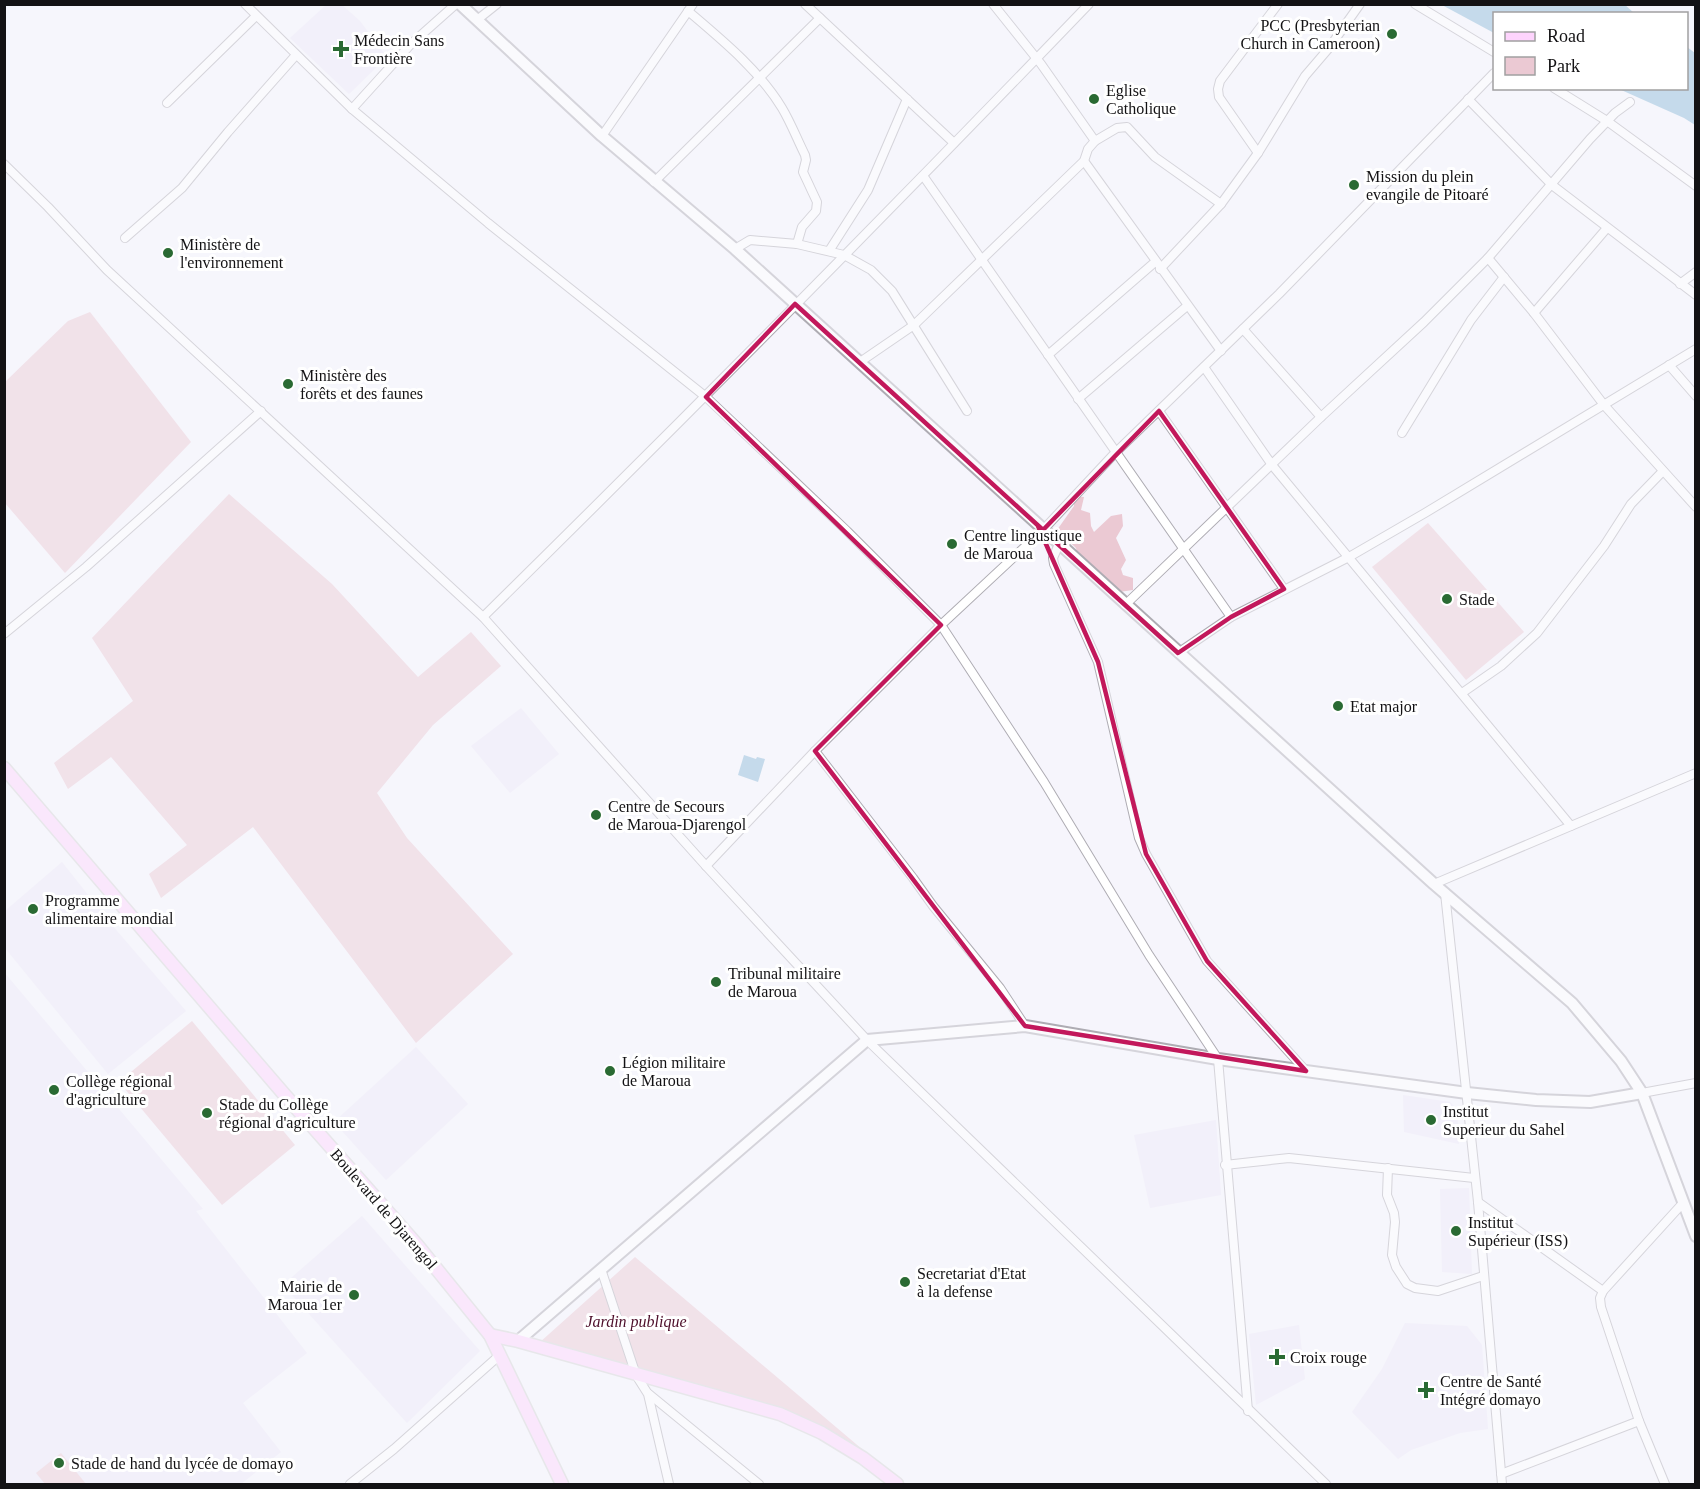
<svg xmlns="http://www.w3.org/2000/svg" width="1700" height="1489" font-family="'Times New Roman',serif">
  <rect width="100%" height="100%" fill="#f6f5fc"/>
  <g fill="#ede9f8">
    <polygon points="326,5 342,5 360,21 387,57 349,94 290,38"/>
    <polygon points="521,708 559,754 510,793 471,746"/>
    <polygon points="62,862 111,924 186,1011 108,1074 5,948 5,911"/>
    <polygon points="4,972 203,1209 196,1211 307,1353 243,1403 281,1452 241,1484 5,1484"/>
    <polygon points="416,1047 468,1104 386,1180 334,1122"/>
    <polygon points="1403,1095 1450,1102 1457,1109 1459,1144 1404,1132"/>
    <polygon points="1216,1120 1221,1195 1150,1208 1134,1135"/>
    <polygon points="1469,1188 1472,1274 1442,1272 1440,1189"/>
    <polygon points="362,1216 480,1351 407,1423 283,1285"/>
    <polygon points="1405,1323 1467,1326 1482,1345 1488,1429 1460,1433 1411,1450 1398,1459 1352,1412 1382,1369"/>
    <polygon points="1299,1325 1305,1379 1256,1405 1249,1334"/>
  </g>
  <g fill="#ebc9d3">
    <polygon points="90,312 191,442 65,573 5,503 5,382 68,321"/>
    <polygon points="229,494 332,584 418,677 471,632 501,666 433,725 377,793 407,838 513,954 416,1043 253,827 161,898 149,874 187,845 111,757 68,789 54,763 133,701 92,638"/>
    <polygon points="1074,496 1084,497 1081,510 1090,513 1091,526 1094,532 1111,516 1122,514 1123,526 1116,538 1126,560 1121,569 1123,575 1133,578 1133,590 1112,593 1080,564 1076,548 1057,530 1074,506"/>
    <polygon points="1428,523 1524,632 1466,680 1372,567"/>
    <polygon points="192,1021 295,1145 222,1205 119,1082"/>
    <polygon points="635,1257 869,1455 781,1408 539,1343"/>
    <polygon points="61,1453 86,1484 45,1484 36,1473"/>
  </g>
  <g fill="#8ab9d7">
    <polygon points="1624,4 1634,13 1494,14 1494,33 1442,5"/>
    <polygon points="1687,47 1695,53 1695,125 1684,118 1619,89 1686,88"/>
    <polygon points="744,755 756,759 757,757 765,759 758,782 738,775"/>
  </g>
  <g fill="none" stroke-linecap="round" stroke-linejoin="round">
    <defs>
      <g id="street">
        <polyline points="245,4 352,109 488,223 706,397 847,531 941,625 1044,782 1149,955 1218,1059 1248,1411"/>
        <polyline points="805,4 954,143"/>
        <polyline points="1415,4 1494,52"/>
        <path d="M688 11C722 40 759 70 782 108 791 123 797 139 805 155L806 160 803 172 817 202 816 211 802 227 797 244"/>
        <polyline points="477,20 497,4"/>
        <polyline points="1554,88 1607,121 1696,186"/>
        <polyline points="1468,99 1552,185 1696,295"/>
        <polyline points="167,103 256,16"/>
        <polyline points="352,109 411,44 456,4"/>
        <polyline points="602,136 693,4"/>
        <polyline points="1095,141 1117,128 1127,127 1155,157 1221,204"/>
        <polyline points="1258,153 1219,97 1218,89 1220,81 1278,4"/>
        <polyline points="1084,161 1221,351"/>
        <polyline points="4,164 48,207 107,270 483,617 706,866 867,1040 1326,1484"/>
        <polyline points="924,177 1231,617"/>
        <polyline points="654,182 820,18"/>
        <polyline points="125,238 182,188 228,132 296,55"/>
        <polyline points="735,249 750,240 797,244 844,255 871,270 892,291 967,411"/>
        <polyline points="829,251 868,190 907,99"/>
        <polyline points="1488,258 1534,313 1604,405 1696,507"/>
        <polyline points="1160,269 1221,204 1258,153 1305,76 1329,48 1360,4"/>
        <polyline points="1680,284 1696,272"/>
        <polyline points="1534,313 1607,228"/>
        <polyline points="1243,329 1321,417"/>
        <polyline points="1048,355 1155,262"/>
        <polyline points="860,362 914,325 1084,161 1088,149 1095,141 1041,64 993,4"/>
        <polyline points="1669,365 1696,396"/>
        <polyline points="1204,367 1272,465 1571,826"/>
        <polyline points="1078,399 1187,306"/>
        <polyline points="1159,411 1284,589"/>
        <polyline points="1402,433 1471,320 1504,277"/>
        <polyline points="1059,544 1053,558 1054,564 1098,662 1139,838 1146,854 1207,961 1306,1071"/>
        <polyline points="1125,605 1321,417 1424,322 1488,258 1590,139 1615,113 1630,102"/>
        <path d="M483 617C688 415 890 211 1089 4"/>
        <polyline points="4,634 86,567 261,411"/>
        <polyline points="1178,653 1231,617 1349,557 1425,513 1696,349"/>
        <polyline points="1462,693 1501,666 1537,633 1604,546 1631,504 1663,471"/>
        <polyline points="815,751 913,878 933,906 1000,988 1025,1026"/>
        <polyline points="706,866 815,751 941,625 1043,530 1115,453 1279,294 1494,73"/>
        <polyline points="1434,884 1696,773"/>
        <polyline points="1445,893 1478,1202 1502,1484"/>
        <polyline points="1642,1093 1696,1083"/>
        <polyline points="1225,1165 1289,1158 1474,1178"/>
        <polyline points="1388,1168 1387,1195 1394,1213 1395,1222 1392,1255 1396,1267 1407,1284 1415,1288 1438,1291 1483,1276"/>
        <polyline points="1478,1202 1603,1291"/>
        <polyline points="601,1269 636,1375 648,1394 669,1484"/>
        <polyline points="649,1394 759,1484"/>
        <polyline points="1501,1474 1639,1421"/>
        <polyline points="350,1484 394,1449 501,1354"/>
        <polyline points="1665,1484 1639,1421 1601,1307 1600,1298 1603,1291 1683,1203"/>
      </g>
      <g id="secondary">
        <polyline points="460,4 602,136 735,249 1434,884 1572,1003 1621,1061 1642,1093 1696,1236"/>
        <polyline points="518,1341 867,1040 1025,1026 1218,1059 1467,1093 1536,1100 1590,1102 1642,1093"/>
      </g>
      <g id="primary">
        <polyline points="4,768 283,1093 418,1246 490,1335 562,1484"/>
        <polyline points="490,1335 518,1341 780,1414 822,1433 863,1458 897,1484"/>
      </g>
    </defs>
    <use href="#street" stroke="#aeacb3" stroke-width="10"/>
    <use href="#secondary" stroke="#aeacb3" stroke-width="14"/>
    <use href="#primary" stroke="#d5d4d5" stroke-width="15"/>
    <use href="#street" stroke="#fff" stroke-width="8"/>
    <use href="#secondary" stroke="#fff" stroke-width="10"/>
    <use href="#primary" stroke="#fed4fd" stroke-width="12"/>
  </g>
  <path d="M0 0H1700V1489H0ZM795 304 1043 530 1159 411 1284 589 1231 617 1178 653 1038 526 1098 662 1146 854 1207 961 1306 1071 1025 1026 815 751 941 625 706 397Z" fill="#f6f5fc" fill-opacity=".55" fill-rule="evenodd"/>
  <path fill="none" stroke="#c2185b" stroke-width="4.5" stroke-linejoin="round" d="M795 304 1043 530 1159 411 1284 589 1231 617 1178 653 1038 526 1098 662 1146 854 1207 961 1306 1071 1025 1026 815 751 941 625 706 397Z"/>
  <g fill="#2a6a33" stroke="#fff" stroke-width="2">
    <circle cx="1392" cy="34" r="6"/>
    <path d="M338 40h6v6h6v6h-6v6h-6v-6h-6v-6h6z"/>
    <circle cx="1094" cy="99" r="6"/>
    <circle cx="1354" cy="185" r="6"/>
    <circle cx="168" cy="253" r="6"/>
    <circle cx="288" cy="384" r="6"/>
    <circle cx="952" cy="544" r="6"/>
    <circle cx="1447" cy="599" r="6"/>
    <circle cx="1338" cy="706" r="6"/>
    <circle cx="596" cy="815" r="6"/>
    <circle cx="33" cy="909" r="6"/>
    <circle cx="716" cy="982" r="6"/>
    <circle cx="610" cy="1071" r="6"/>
    <circle cx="54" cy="1090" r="6"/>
    <circle cx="207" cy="1113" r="6"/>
    <circle cx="1431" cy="1120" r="6"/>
    <circle cx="1456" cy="1231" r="6"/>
    <circle cx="905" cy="1282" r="6"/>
    <circle cx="354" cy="1295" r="6"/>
    <path d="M1274 1348h6v6h6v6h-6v6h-6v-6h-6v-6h6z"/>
    <path d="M1423 1381h6v6h6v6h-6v6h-6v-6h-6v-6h6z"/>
    <circle cx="59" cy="1463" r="6"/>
  </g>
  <g text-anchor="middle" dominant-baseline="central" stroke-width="6" stroke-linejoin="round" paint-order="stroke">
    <g font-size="16" fill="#131214" stroke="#fff" text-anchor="start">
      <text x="1380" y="25" text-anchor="end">PCC (Presbyterian<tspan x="1380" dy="18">Church in Cameroon)</tspan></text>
      <text x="354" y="40">Médecin Sans<tspan x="354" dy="18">Frontière</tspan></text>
      <text x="1106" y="90">Eglise<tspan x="1106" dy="18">Catholique</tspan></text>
      <text x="1366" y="176">Mission du plein<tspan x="1366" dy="18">evangile de Pitoaré</tspan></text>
      <text x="180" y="244">Ministère de<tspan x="180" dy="18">l'environnement</tspan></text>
      <text x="300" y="375">Ministère des<tspan x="300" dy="18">forêts et des faunes</tspan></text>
      <text x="964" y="535">Centre lingustique<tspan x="964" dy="18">de Maroua</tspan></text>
      <text x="1459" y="599">Stade</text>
      <text x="1350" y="706">Etat major</text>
      <text x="608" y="806">Centre de Secours<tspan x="608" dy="18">de Maroua-Djarengol</tspan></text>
      <text x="45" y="900">Programme<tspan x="45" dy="18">alimentaire mondial</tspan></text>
      <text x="728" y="973">Tribunal militaire<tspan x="728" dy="18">de Maroua</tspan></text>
      <text x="622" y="1062">Légion militaire<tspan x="622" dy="18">de Maroua</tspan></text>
      <text x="66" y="1081">Collège régional<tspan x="66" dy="18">d'agriculture</tspan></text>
      <text x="219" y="1104">Stade du Collège<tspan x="219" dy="18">régional d'agriculture</tspan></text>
      <text x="1443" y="1111">Institut<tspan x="1443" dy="18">Superieur du Sahel</tspan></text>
      <text x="1468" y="1222">Institut<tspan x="1468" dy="18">Supérieur (ISS)</tspan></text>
      <text x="917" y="1273">Secretariat d'Etat<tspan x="917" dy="18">à la defense</tspan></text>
      <text x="342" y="1286" text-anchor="end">Mairie de<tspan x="342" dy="18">Maroua 1er</tspan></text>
      <text x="1290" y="1357">Croix rouge</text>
      <text x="1440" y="1381">Centre de Santé<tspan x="1440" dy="18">Intégré domayo</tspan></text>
      <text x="71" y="1463">Stade de hand du lycée de domayo</text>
    </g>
    <g font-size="16" fill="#131214" stroke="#fff">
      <text transform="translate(384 1209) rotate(49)">Boulevard de Djarengol</text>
    </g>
    <g font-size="16" font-style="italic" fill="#4d0e2a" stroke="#fff">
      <text x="636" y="1321">Jardin publique</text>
    </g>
  </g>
  <rect width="1700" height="1489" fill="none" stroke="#131214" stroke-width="12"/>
  <rect x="1493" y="12" width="195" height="78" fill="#ffffff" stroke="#a1a0a1" stroke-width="1.5"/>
  <rect x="1505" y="32" width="30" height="9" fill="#fed4fd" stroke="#a1a0a1" stroke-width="1.5"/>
  <text x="1547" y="42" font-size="18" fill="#131214">Road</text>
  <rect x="1505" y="57" width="30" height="18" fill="#ebc9d3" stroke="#a1a0a1" stroke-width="1.5"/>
  <text x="1547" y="72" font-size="18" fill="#131214">Park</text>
</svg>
